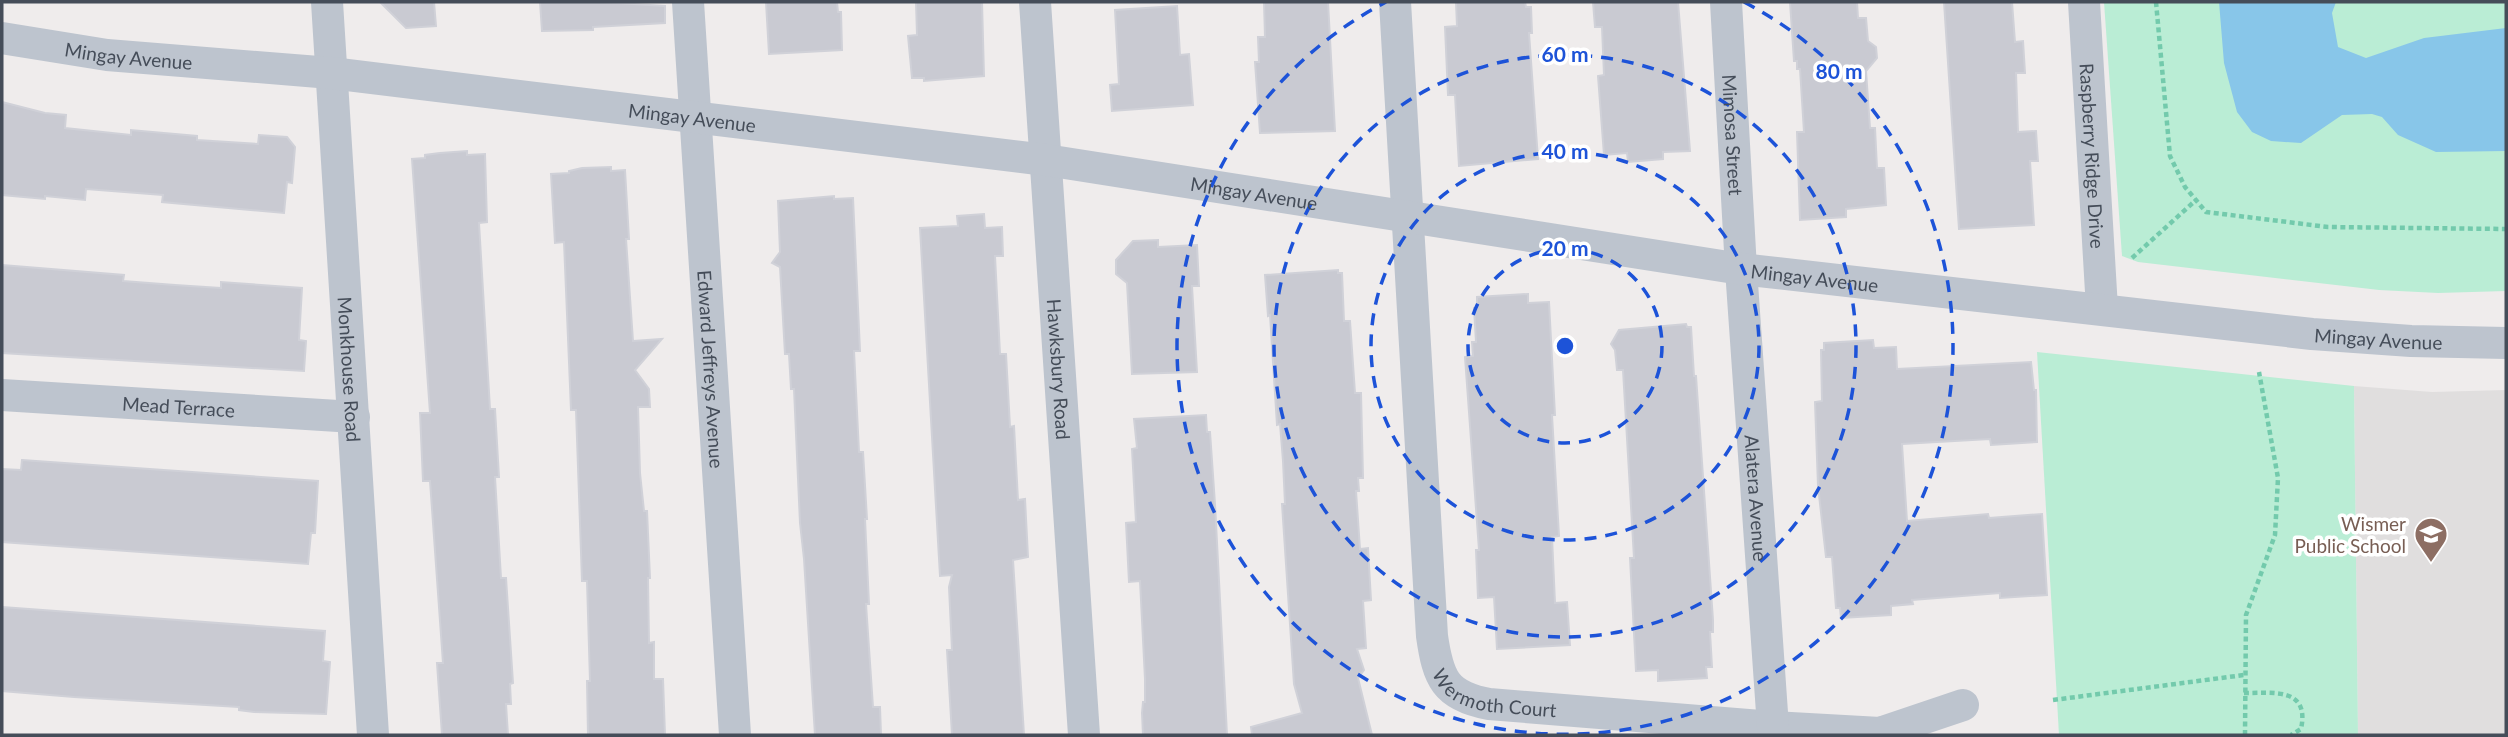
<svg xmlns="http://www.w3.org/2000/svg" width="2508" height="737" font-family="Lato,sans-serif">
  <rect width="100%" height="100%" fill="#efecec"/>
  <polygon fill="#e0dede" points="2354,386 2432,392 2506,390 2506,735 2358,735"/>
  <g fill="#baedd5">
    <polygon points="2104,2 2506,2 2506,291 2438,293 2379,290 2138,262 2122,256"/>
    <polygon points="2037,352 2354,386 2358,735 2059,735"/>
  </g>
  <polygon fill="#88c6e9" points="2219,2 2336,2 2332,13 2338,47 2366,58 2424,38 2506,28 2506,151 2436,152 2398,135 2382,117 2372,114 2342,115 2301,143 2271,141 2252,132 2237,112 2224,63"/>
  <g fill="#c9cad2" stroke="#d0d1d8" stroke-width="2">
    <polygon points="380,2 434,2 436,26 406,28"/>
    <polygon points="540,2 603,2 665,6 665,23 593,27 593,30 542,31"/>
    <polygon points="766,2 837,2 838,12 841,12 842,50 769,54"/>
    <polygon points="916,2 982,2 984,76 924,81 924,78 912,78 908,36 917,35"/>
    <polygon points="1264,2 1328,2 1335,131 1260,133 1255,62 1259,62 1258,37 1265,37"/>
    <polygon points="1456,2 1525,2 1526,7 1531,7 1532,33 1529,33 1538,159 1459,166 1455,95 1448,95 1445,27 1457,26"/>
    <polygon points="1593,2 1678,2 1690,151 1663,152 1663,159 1628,162 1627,153 1604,155 1598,76 1604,75 1602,27 1595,27"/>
    <polygon points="1790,2 1857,2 1858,18 1866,18 1868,41 1876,47 1877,58 1866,71 1870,128 1875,128 1877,168 1884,168 1886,205 1846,209 1846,217 1800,220 1797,132 1804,132 1800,69 1797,69 1797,61 1794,61"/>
    <polygon points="1944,2 2012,2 2015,42 2023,41 2025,73 2016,73 2018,132 2036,131 2038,161 2030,161 2034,225 1959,229"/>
    <polygon points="1177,6 1180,55 1189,54 1193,105 1112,111 1110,85 1119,84 1115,10"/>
    <polygon points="2,102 45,113 66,115 65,128 131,135 131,130 197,136 197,140 258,144 259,135 287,137 295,147 292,183 287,182 284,213 162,202 163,195 86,189 85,200 45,196 45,199 2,195"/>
    <polygon points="467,151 467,155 485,154 487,222 479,223 490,409 495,409 499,477 495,477 501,578 506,578 513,683 510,684 511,704 506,704 508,735 442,735 437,663 443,663 430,481 423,481 420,413 430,413 412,159 425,158 425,155 440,153"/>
    <polygon points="611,167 611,171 625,170 629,239 626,239 633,341 662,339 635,370 649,389 650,407 638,407 640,473 644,511 647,511 650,578 648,578 649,643 654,642 654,679 663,679 665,735 588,735 587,681 590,681 587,581 582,581 576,410 571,410 564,242 555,243 551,174 569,173 569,171 582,168"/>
    <polygon points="834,196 834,199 853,198 860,351 854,351 859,452 863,452 867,519 865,519 869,604 866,604 873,707 880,707 881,735 815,735 804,559 800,523 794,389 791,389 789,354 785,354 780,267 772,263 780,252 778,201"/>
    <polygon points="984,214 985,228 1002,227 1003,256 995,256 1000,354 1006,354 1010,427 1014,426 1018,500 1025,499 1028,557 1013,560 1024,735 952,735 947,650 952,650 949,587 952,575 940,576 920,228 958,226 957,216"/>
    <polygon points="1158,240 1158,247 1197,245 1199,286 1192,286 1197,372 1132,374 1127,283 1116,274 1116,260 1133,241"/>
    <polygon points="2,265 124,275 123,281 175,285 221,288 221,282 302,288 299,340 306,341 304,371 2,353"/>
    <polygon points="1338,270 1338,273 1342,273 1344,321 1350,321 1355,393 1361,393 1363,478 1358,478 1359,491 1356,491 1360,549 1368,548 1371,600 1363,601 1366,648 1357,649 1364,670 1358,678 1372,735 1252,735 1251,727 1302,713 1294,684 1282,504 1285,504 1283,461 1280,424 1277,425 1270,315 1268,316 1265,275"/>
    <polygon points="1528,294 1528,303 1549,302 1555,415 1552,415 1559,536 1552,537 1555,603 1567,602 1570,645 1497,649 1494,597 1478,598 1476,550 1479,550 1465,357 1473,356 1472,342 1476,342 1474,308 1477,308 1477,297"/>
    <polygon points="1686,324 1687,327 1691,327 1694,376 1696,376 1713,620 1713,632 1710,632 1712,667 1706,667 1707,678 1658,681 1658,670 1636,671 1630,558 1634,558 1623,370 1617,370 1615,350 1611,344 1619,330"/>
    <polygon points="1873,340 1874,348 1896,347 1897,369 2031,362 2034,390 2036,390 2037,442 1991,445 1990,439 1902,444 1907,521 1988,514 1989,518 2042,514 2047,595 2000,598 2000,593 1912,600 1913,604 1891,606 1891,615 1841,618 1840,608 1836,608 1832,557 1826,557 1818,486 1815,402 1822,401 1821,350 1824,350 1824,343"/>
    <polygon points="1206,415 1207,432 1210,432 1215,504 1227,735 1143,735 1142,713 1143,702 1145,702 1145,679 1140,581 1129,582 1126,523 1136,522 1132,449 1137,448 1134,419"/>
    <polygon points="22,460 318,481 315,533 311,533 308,564 2,542 2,469 21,470"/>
    <polygon points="2,607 325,631 323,661 330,662 326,714 254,712 239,710 239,707 74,697 2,691"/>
  </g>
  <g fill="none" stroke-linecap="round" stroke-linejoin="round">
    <g stroke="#73caac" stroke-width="4.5" stroke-dasharray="5 3.5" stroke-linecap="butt">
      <polyline points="2156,2 2170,156 2185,187 2206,212 2328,227 2506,229"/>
      <polyline points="2132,258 2196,200"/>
      <path d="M2244 693C2273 693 2310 687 2301 729L2291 735"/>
      <polyline points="2053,700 2244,675"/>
      <polyline points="2245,735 2246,615 2275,535 2278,478 2259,372"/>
    </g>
    <g stroke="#bdc4ce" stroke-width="32">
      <path id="s1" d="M327 2 373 735"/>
      <path id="s2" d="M688 2 735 735"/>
      <path id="s3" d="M1035 2 1084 735"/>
      <path id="s4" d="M1395 2 1432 636C1438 678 1445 696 1489 704L1773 727 1880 733 1963 705"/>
      <path id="s5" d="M1726 2 1741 269 1773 727"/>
      <path id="s6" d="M2084 2 2102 309"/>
      <path id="s7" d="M2 38 107 55 331 73 1046 160 1741 269 2312 334 2411 341 2506 343"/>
      <path id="s8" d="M2 395 354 417"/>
    </g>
  </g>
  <g fill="none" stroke="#1d53d8" stroke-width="3.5" stroke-dasharray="12 9">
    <circle cx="1565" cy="346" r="97"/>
    <circle cx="1565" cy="346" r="194"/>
    <circle cx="1565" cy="346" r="291"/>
    <path d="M1744 2A388 388 0 1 1 1386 2"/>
  </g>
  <defs>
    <symbol id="school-pin" viewBox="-11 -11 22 30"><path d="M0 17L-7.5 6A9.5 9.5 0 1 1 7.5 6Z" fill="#8d6e63" stroke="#fff"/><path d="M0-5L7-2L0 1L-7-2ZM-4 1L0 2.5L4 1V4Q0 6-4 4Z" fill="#fff"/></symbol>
  </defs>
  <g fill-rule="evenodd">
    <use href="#school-pin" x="2412" y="515" width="38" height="52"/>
  </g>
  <g text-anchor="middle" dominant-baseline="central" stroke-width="7" stroke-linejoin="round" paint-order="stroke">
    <g font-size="19" fill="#454d59" stroke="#fff">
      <text stroke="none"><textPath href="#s7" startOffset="128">Mingay Avenue</textPath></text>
      <text stroke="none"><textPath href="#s7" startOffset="695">Mingay Avenue</textPath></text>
      <text stroke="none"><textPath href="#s5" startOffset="133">Mimosa Street</textPath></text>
      <text stroke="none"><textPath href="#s6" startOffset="154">Raspberry Ridge Drive</textPath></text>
      <text stroke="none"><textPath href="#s7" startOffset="1262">Mingay Avenue</textPath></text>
      <text stroke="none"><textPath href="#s7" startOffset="1829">Mingay Avenue</textPath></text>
      <text stroke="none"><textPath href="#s7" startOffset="2396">Mingay Avenue</textPath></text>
      <text stroke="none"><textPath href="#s1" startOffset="368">Monkhouse Road</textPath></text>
      <text stroke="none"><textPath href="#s3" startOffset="368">Hawksbury Road</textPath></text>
      <text stroke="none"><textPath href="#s2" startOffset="368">Edward Jeffreys Avenue</textPath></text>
      <text stroke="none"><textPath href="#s8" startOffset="177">Mead Terrace</textPath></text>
      <text stroke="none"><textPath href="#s5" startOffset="497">Alatera Avenue</textPath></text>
      <text stroke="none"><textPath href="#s4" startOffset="735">Wermoth Court</textPath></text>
    </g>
    <g font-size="19" fill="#785e54" stroke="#fff" text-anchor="end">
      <text x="2406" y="523">Wismer<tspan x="2406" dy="22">Public School</tspan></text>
    </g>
  </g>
  <circle cx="1565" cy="346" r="10" fill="#1d53d8" stroke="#fff" stroke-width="3.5"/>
  <g font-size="21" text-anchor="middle" font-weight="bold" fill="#1d53d8" stroke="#fff" stroke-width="7" stroke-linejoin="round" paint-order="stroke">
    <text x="1565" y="62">60 m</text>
    <text x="1839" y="79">80 m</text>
    <text x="1565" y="159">40 m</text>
    <text x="1565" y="256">20 m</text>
  </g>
  <rect width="2508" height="737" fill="none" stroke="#454d59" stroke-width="7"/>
</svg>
